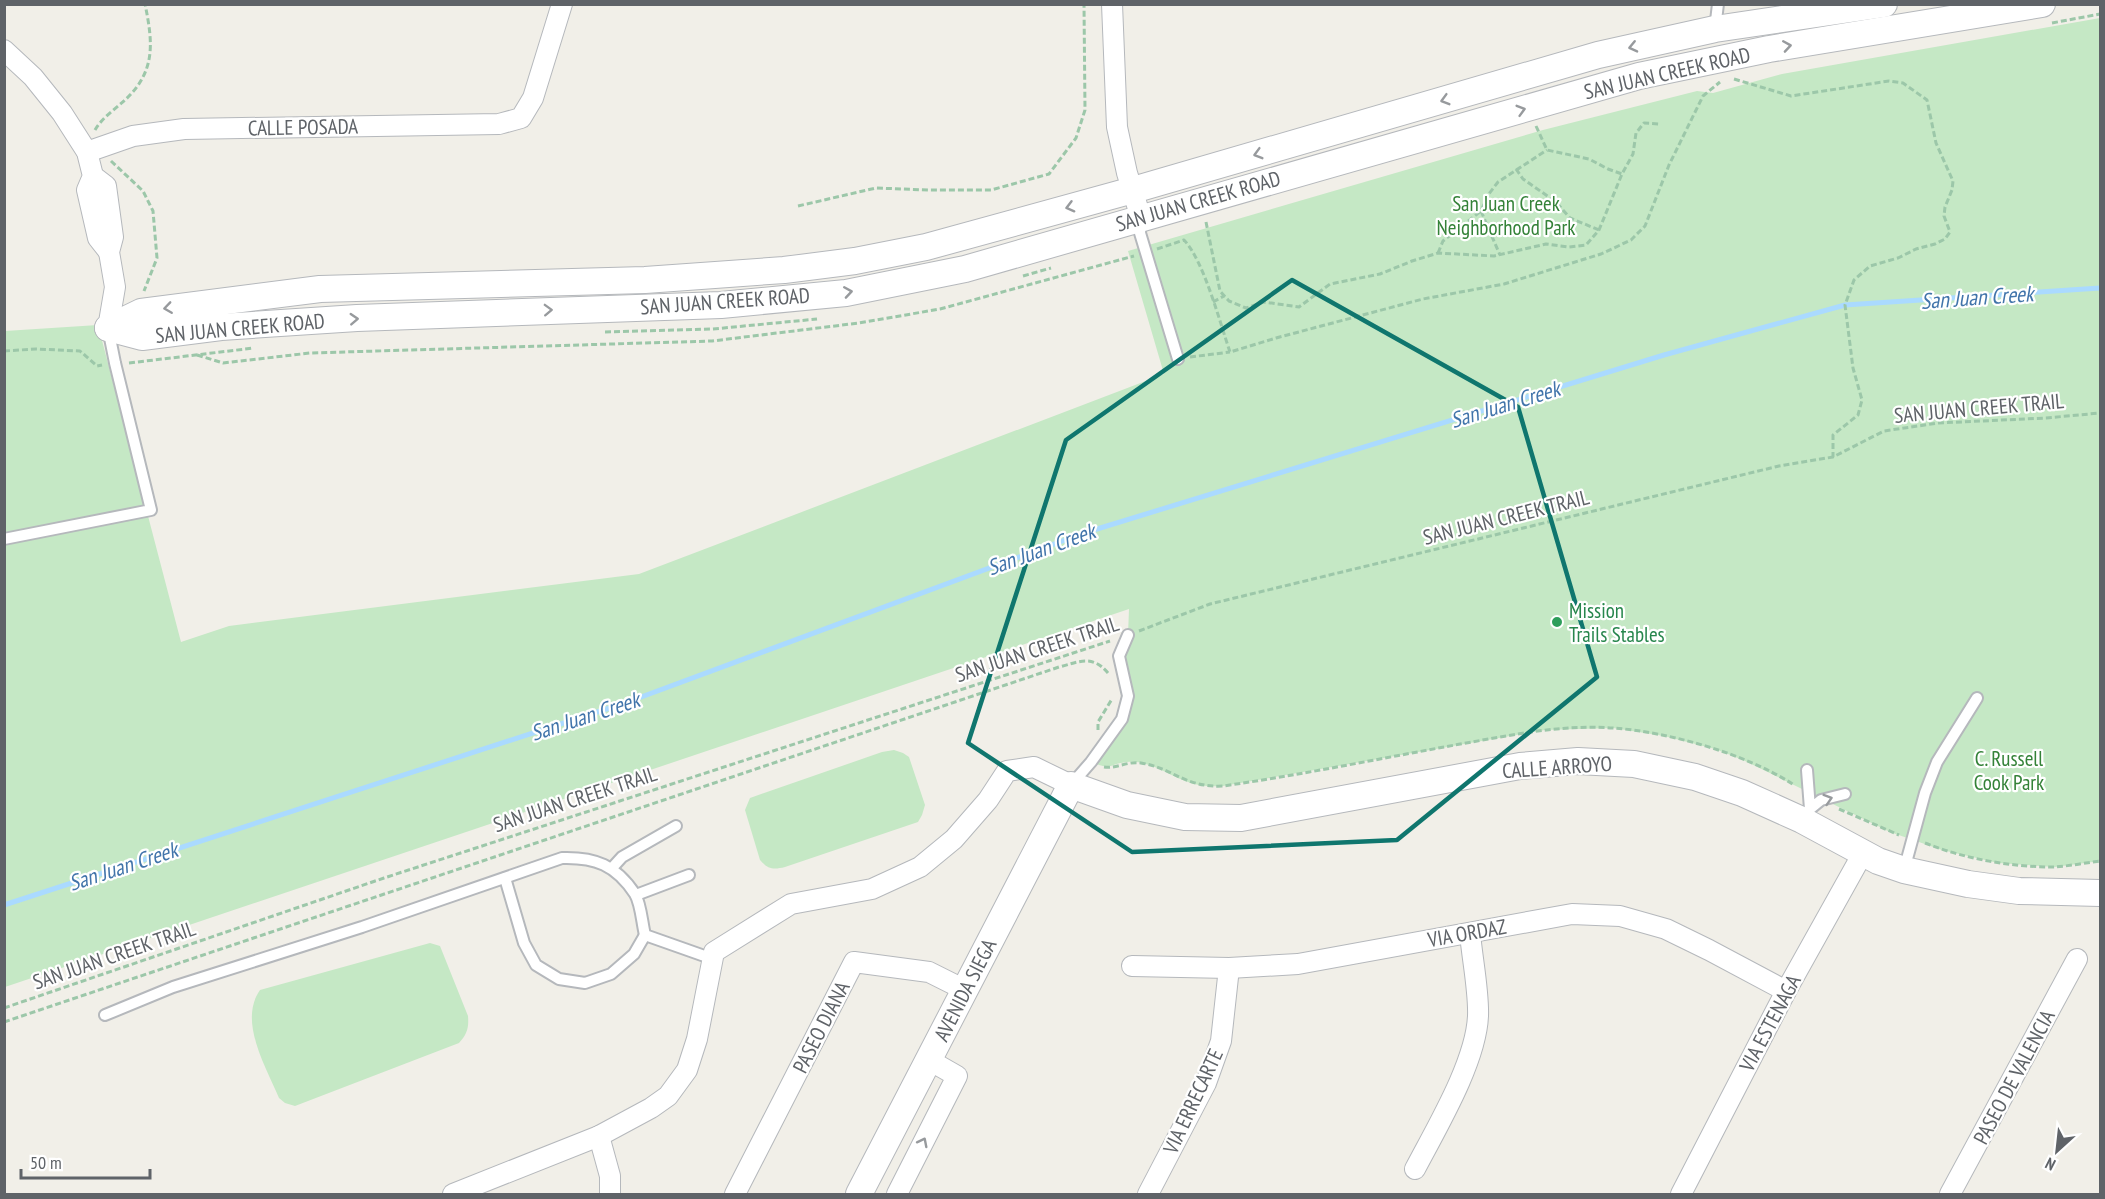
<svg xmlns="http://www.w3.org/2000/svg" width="2105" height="1199" font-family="'PT Sans Narrow',sans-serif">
  <rect width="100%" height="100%" fill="#f1efe8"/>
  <g fill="#c5e8c5">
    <path d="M2100 18V861L2055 867 1998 863 1942 850 1890 832 1743 760 1715 749 1664 736 1613 728 1545 730 1223 786C1210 787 1198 786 1185 781 1167 774 1148 760 1127 762 1107 764 1114 771 1091 762L1122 720 1128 696 1119 656 1128 635 1129 609 5 987V331L98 325 181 642 229 626 639 574 1164 374 1128 251 1543 130 1697 91 1713 93 1782 74Z"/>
    <path d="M894 750 903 753 909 757 925 805 922 815 918 822 785 867C773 870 768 869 760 860L745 810 750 798 882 752Z"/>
    <path d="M430 943 440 946 468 1016C469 1028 467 1034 459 1043L295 1106 285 1103 279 1098C266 1067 238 1021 260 990Z"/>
  </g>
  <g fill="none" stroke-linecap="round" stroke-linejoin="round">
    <polyline stroke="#aadaff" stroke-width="5" points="4,905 625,703 1084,533 1664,355 1845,305 2100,288"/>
    <defs>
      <g id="service">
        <polyline points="1715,29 1718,4"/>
        <polyline points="1141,218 1140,233 1178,359"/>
        <polyline points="4,539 151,510 115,363 108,328"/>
        <polyline points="1807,770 1810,809 1821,800 1845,794"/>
        <polyline points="1071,785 1091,762 1122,719 1128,696 1119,656 1128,635"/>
        <polyline points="612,868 622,857 676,826"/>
        <polyline points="1904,870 1925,793 1937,762 1977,698"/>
        <polyline points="505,878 524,943 536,965 559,979 585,983 611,974 634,954 645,935"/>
        <polyline points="636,895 689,875"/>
        <path d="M105 1015 173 987 362 927 562 858C595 857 616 865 635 894 641 904 642 923 645 935L713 959"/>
      </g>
      <g id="minor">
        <polyline points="1112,4 1117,127 1127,173 1141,218"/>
        <polyline points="4,50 33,77 62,113 87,152 93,176 87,190 98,238 109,252"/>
        <polyline points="87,152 133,136 184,129 499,124 521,118 533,98 562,4"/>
        <polyline points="93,176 106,186 113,237 109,252 115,287 108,328"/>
        <polyline points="1132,966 1229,968 1298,964 1572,914 1620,916 1666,929 1709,950 1786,991"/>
        <polyline points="599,1136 610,1176 610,1194"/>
        <path d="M1415 1169C1437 1127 1476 1062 1478 1016 1479 991 1472 958 1470 933"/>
        <polyline points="453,1194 599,1136 651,1108 668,1096 687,1070 697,1039 714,952 791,904 872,889 920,867 954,839 988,800 1007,771 1034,767 1071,785"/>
        <polyline points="735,1194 854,962 929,972 965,990"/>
        <polyline points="897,1194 957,1076 929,1060"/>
        <polyline points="1148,1194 1206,1083 1221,1041 1229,968"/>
        <polyline points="1681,1194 1786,991 1863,853"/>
        <polyline points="1950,1194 2077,959"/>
      </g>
      <g id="tertiary">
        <polyline points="108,328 142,337 221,327 357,318 721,305 846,293 965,269 1639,76 1769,49 2042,4"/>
        <polyline points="108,328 141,312 320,289 645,280 784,270 855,261 926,247 1133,190 1598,55 1715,29 1884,4"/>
        <polyline points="859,1194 1071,785 1127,805 1185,817 1241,818 1520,766 1578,761 1634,764 1695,777 1742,793 1802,820 1878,861 1904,870 1968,884 2019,891 2100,893"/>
      </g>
    </defs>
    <use href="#service" stroke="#b5b8bc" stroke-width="14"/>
    <use href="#minor" stroke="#b5b8bc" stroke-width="22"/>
    <use href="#tertiary" stroke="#b5b8bc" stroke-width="28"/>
    <g stroke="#9cc7a9" stroke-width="3" stroke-dasharray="6 3" stroke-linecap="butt">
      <polyline points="2052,23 2100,14"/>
      <polyline points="1734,79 1791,96 1889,81 1903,83 1927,100 1936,143 1953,181 1952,190 1945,207 1944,216 1950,232 1945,239 1935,244 1916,249 1898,258 1870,266 1854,280 1845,305 1853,368 1862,400 1858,415 1833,435 1833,457"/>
      <polyline points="1536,126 1547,150 1589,159 1608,169 1622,174"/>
      <path d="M95 130C101 119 115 109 125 100 156 71 153 43 145 4"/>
      <polyline points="111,161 143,191 153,211 157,258 144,291"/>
      <polyline points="1516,169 1523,179 1556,202 1570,218 1599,230"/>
      <polyline points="798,206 876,188 928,190 991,190 1049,174 1076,138 1085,110 1084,4"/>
      <polyline points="1481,211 1500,255"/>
      <polyline points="1206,222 1220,291 1229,301 1246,308 1264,302 1299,307 1330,284 1380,274 1412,261 1438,253 1494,256 1546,244 1569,247 1586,245 1599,230 1622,174 1633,154 1636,133 1644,123 1660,124"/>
      <path d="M1157 249 1184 240C1204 261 1220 323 1230 352L1276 338 1423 299 1504 284 1601 254 1631 240 1645 226 1669 165 1703 96 1720 82"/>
      <polyline points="1438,253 1443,241 1481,211 1488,195 1498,182 1547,150"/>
      <polyline points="1023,276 1051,268"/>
      <polyline points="1213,302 1224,296"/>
      <polyline points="605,332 713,329 817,319"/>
      <polyline points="4,351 36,349 80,351 97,366 102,365"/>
      <polyline points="197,355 223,363 310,353 712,341 859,323 940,309 1134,256"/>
      <polyline points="1190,357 1230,352"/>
      <polyline points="129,363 254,348"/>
      <polyline points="1139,631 1210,604 1779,466 1833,457 1884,431 1938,423 2046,418 2100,413"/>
      <polyline points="1098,730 1098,722 1112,699"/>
      <path d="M1104 767C1116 769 1127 761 1141 763 1173 768 1185 788 1223 786 1300 775 1378 759 1455 745 1507 736 1560 724 1613 728 1669 732 1747 754 1794 785"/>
      <polyline points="1839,809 1899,835"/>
      <path d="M1925 843C1965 859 2011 867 2054 867 2069 866 2085 863 2100 861"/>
      <polyline points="4,1008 384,878 1110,641"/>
      <path d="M4 1022 1059 667C1079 662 1092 654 1108 673"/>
    </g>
    <use href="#service" stroke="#fff" stroke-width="10"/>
    <use href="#minor" stroke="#fff" stroke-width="20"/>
    <use href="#tertiary" stroke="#fff" stroke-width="26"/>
  </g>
  <defs><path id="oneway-chevron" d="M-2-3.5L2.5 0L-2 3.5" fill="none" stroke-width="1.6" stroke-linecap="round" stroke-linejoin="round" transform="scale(1.5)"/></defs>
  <g stroke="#979a9d">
    <use href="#oneway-chevron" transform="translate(1787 46) rotate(-9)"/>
    <use href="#oneway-chevron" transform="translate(1633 47) rotate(167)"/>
    <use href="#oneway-chevron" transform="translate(1445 100) rotate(164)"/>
    <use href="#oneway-chevron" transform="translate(1521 110) rotate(-16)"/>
    <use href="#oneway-chevron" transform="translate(1258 154) rotate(164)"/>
    <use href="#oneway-chevron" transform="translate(1070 207) rotate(165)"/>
    <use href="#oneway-chevron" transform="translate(848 292) rotate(-9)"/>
    <use href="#oneway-chevron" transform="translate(168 308) rotate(172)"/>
    <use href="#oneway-chevron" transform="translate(548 310) rotate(-2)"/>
    <use href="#oneway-chevron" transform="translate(354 319) rotate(-3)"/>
    <use href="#oneway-chevron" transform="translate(1828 799) rotate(-17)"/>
    <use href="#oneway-chevron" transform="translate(923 1142) rotate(-63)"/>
  </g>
  <path fill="none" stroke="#0f766e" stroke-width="4.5" stroke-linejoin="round" d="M1292 280 1518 407 1597 677 1397 840 1132 852 968 743 1066 440Z"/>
  <circle fill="#2e9e5b" stroke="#fff" stroke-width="2" cx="1557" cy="622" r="6"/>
  <g text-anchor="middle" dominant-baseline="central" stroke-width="4.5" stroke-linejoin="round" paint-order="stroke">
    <g font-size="21" fill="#5f6368" stroke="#fff">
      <text transform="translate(1667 73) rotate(-13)">SAN JUAN CREEK ROAD</text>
      <text transform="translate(303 127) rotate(-1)">CALLE POSADA</text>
      <text transform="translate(1198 201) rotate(-16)">SAN JUAN CREEK ROAD</text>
      <text transform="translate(725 301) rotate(-4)">SAN JUAN CREEK ROAD</text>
      <text transform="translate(240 328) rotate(-5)">SAN JUAN CREEK ROAD</text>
      <text transform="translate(1979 408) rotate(-5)">SAN JUAN CREEK TRAIL</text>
      <text transform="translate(1506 517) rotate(-14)">SAN JUAN CREEK TRAIL</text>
      <text transform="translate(1037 649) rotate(-18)">SAN JUAN CREEK TRAIL</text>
      <text transform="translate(1557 767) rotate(-4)">CALLE ARROYO</text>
      <text transform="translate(575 799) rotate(-18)">SAN JUAN CREEK TRAIL</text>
      <text transform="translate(1467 933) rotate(-10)">VIA ORDAZ</text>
      <text transform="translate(114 955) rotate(-19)">SAN JUAN CREEK TRAIL</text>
      <text transform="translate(965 990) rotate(-63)">AVENIDA SIEGA</text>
      <text transform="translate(1770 1023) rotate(-62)">VIA ESTENAGA</text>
      <text transform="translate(821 1027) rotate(-63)">PASEO DIANA</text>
      <text transform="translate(2014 1077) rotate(-62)">PASEO DE VALENCIA</text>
      <text transform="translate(1193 1101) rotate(-65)">VIA ERRECARTE</text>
    </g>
    <g font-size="21" fill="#348238" stroke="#fff">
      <text x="1506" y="203">San Juan Creek<tspan x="1506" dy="24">Neighborhood Park</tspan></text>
      <text x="2009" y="758">C. Russell<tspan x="2009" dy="24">Cook Park</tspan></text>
    </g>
    <g font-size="21" fill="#27864d" stroke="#fff" text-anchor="start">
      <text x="1569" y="610">Mission<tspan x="1569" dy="24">Trails Stables</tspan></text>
    </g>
    <g font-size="22" font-style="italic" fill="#4174aa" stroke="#fff">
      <text transform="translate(1977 297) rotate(-4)">San Juan Creek</text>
      <text transform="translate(1505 404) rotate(-17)">San Juan Creek</text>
      <text transform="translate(1041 549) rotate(-20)">San Juan Creek</text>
      <text transform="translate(585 716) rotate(-18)">San Juan Creek</text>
      <text transform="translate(123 866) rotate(-18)">San Juan Creek</text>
    </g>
  </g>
  <rect width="2105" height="1199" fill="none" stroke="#5f6368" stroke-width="12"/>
  <g transform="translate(2057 1151) rotate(207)" stroke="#ffffff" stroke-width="4.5" paint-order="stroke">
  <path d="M0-4.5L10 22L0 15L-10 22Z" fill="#5f6368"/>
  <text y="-9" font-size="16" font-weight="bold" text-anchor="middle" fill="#5f6368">N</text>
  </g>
  <path d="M21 1169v9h129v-9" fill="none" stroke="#5f6368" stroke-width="3"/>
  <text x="30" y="1169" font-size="18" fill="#5f6368" stroke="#ffffff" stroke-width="4.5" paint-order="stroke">50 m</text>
</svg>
